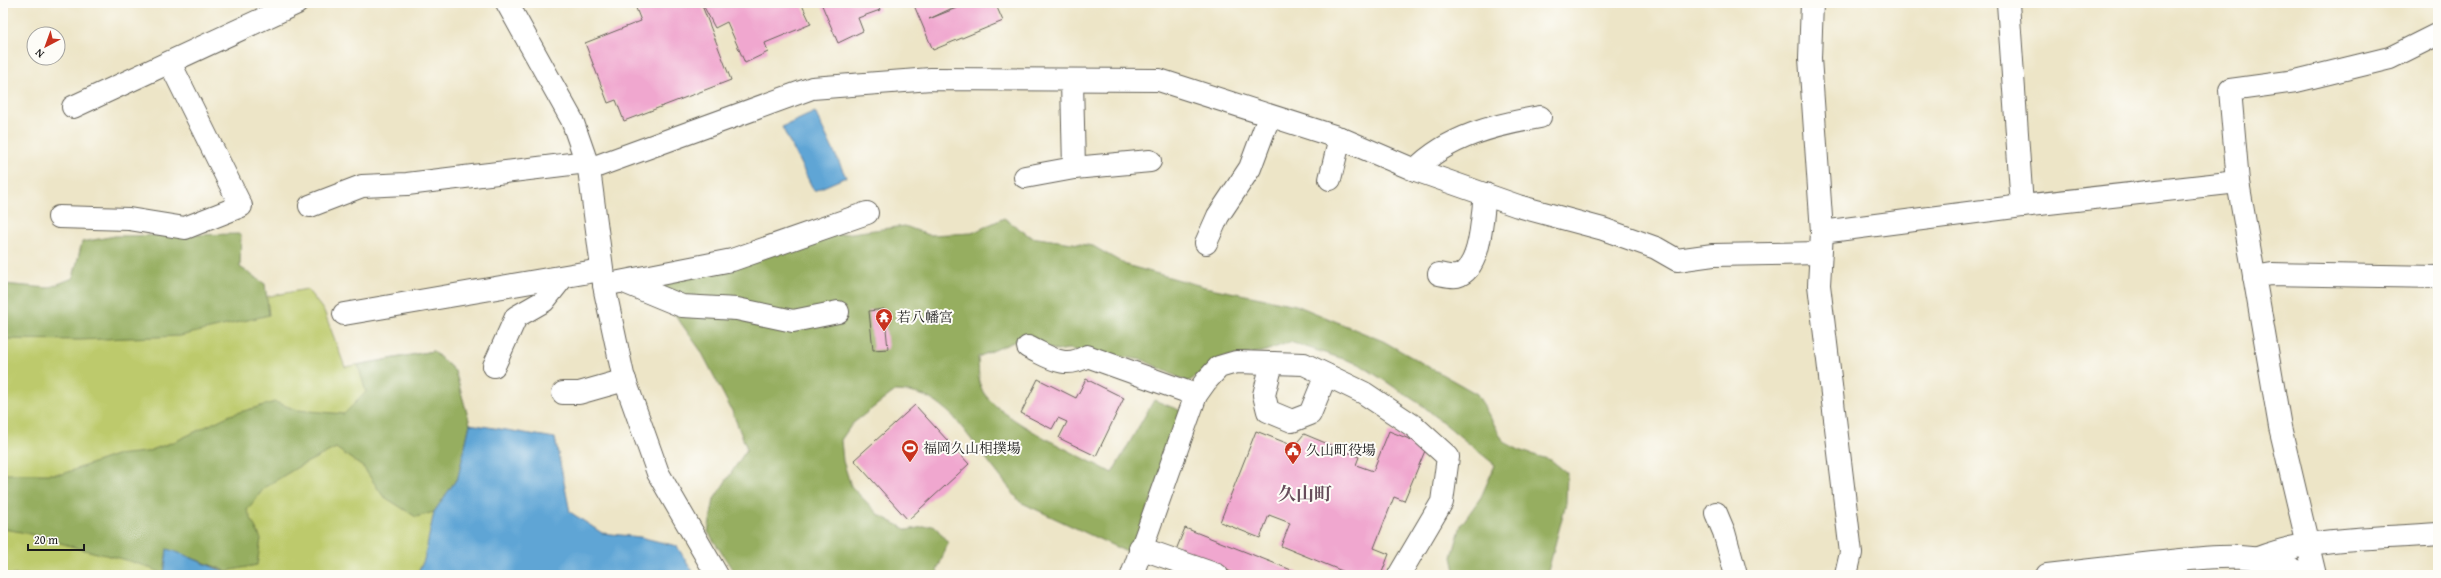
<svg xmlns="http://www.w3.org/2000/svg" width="2441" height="578" font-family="'Gentium Book Plus','Noto Serif JP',serif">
  <rect width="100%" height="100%" fill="#fdfcf7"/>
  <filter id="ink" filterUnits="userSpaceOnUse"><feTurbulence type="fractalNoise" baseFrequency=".025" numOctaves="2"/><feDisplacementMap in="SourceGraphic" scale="8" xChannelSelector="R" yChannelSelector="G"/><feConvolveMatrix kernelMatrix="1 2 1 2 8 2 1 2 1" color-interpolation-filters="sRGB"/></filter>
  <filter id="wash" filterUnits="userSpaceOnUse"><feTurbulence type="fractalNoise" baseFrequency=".012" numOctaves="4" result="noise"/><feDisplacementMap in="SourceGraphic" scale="16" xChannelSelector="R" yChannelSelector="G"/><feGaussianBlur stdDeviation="0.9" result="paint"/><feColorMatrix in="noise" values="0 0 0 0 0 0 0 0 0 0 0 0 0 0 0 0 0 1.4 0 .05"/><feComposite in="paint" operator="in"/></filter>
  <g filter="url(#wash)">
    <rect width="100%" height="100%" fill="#ede5c7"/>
    <polygon fill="#bdca6c" stroke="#6c7344" points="307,289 324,311 345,367 433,351 455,371 470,424 434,512 424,560 417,575 232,575 182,554 167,550 164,575 3,575 3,320 259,298"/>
    <g fill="#96ae60" stroke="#59653e">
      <path d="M1004 218 1031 237 1093 246 1126 265 1205 287 1296 305 1383 341 1477 394 1504 442 1521 451 1551 460 1567 473 1566 503 1547 575H1456L1452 557 1461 525 1481 497 1495 465 1423 406 1359 364 1290 342 1263 352 1224 357 1188 382 1143 360 1068 349 1057 351 1023 338 978 357C979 369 977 386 986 396 1010 425 1078 454 1112 473L1154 400 1184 412 1131 554 1020 502 953 416C932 398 923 392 895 391L852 424 841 440 843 461 851 486 879 515 907 530 934 525 948 543 937 571 941 575H736L708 532 714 499 747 449 732 411 701 351 660 294 667 280 836 235 905 226 929 235 972 233Z"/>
      <polygon points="241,234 240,267 265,284 269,315 180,336 79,340 3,339 3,284 48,288 73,278 82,242 115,236"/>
      <path d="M433 351 455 371 470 424 458 477 434 512 416 517 383 496 364 468 336 448 298 467 265 487 247 510 261 539 257 565 227 571 167 549 164 575C136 559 104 556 74 547 50 540 28 532 3 529V474H62L116 455 146 452 176 441 230 415 275 402 297 410 344 414 366 392 358 365Z"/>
    </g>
    <g fill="#5fa5d5" stroke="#3e6078">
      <polygon points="815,112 846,177 814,191 782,127"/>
      <polygon points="470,424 555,438 570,512 602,533 640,537 677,546 694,575 417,575 424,560 434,512 458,477"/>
      <polygon points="167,549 182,554 232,575 164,575"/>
    </g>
    <g id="blocks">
      <g fill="#f0a7cf">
        <polygon points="634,3 701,3 731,80 624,121 616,100 608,103 585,43 641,21"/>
        <polygon points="702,3 801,3 811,24 765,43 768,52 745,63 727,22 715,28"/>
        <polygon points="821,3 878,3 880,10 858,18 863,31 838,43"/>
        <polygon points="913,3 963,3 929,19 969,3 995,3 1003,21 933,50"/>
        <polygon points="884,309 888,349 873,350 869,311"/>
        <polygon points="1038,379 1076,398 1086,379 1124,398 1096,456 1059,438 1067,422 1058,418 1052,429 1021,413"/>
        <polygon points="915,405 969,464 908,520 854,460"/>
        <polygon points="1256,431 1294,446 1304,434 1359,457 1356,465 1373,471 1389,431 1427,446 1404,501 1394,497 1374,548 1389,554 1381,575 1352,575 1281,546 1290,523 1269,515 1260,538 1220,522"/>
        <polygon points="1185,528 1304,575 1239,575 1176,550"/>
      </g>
    </g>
  </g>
  <g filter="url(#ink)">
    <use href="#blocks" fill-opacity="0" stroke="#656258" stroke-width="1"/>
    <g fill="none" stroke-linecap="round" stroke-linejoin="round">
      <defs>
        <g id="minor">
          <polyline points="507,3 572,120 589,169 605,291 623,375 658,473 717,575"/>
          <polyline points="1812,3 1810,58 1822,232 1819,285 1851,553 1846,575"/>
          <polyline points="2008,3 2022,206"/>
          <polyline points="1072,81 1074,168"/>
          <polyline points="73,107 297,3"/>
          <polyline points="589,169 812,88 931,79 1159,80 1340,138 1410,168 1518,206 1603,229 1656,248 1677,260 1713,255 1820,253"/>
          <path d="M1415 170C1448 136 1495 125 1540 117"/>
          <polyline points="1025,177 1074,168 1150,161"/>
          <polyline points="1330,179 1340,138"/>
          <polyline points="310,206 362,186 407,184 587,162"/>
          <polyline points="59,217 129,219 185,228 241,206 170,63"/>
          <polyline points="1822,232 2022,206 2238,182"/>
          <polyline points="1206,243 1218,216 1250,168 1269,117"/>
          <path d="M1439 274C1444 275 1452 277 1457 276 1482 269 1482 215 1485 194"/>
          <polyline points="2254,277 2272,274 2438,277"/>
          <polyline points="624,282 682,306 737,309 793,321 838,312"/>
          <polyline points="604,285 732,260 867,213"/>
          <polyline points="344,314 601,270"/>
          <path d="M1028 347C1050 357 1064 370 1087 356L1196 395"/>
          <polyline points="1272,363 1264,395 1268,411 1292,421 1310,414 1326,375"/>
          <polyline points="494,366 516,317 544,301 563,277"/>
          <polyline points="563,393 579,393 625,380"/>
          <polyline points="1716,513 1724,532 1736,575"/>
          <polyline points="1140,548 1217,575"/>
          <path d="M2258 558C2314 536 2379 539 2438 534"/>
          <polyline points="1132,575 1196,395 1206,381 1219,367 1236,362 1304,364 1364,393 1415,427 1448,457 1442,502 1399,575"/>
          <path d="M2047 575C2083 571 2118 567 2153 563 2203 558 2259 547 2304 575"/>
          <polyline points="2315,575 2280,427 2238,182 2230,90 2296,81 2390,58 2438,34"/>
        </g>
      </defs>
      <use href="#minor" stroke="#656258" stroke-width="24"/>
      <use href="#minor" stroke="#fff" stroke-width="22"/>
    </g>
  </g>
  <defs>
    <symbol id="temple-pin" viewBox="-11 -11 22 30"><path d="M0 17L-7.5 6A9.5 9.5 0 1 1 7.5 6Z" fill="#c8321e" stroke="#fdfcf7"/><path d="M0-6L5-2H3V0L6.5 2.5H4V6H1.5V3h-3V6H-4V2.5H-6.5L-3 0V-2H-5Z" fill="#fff"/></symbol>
    <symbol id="stadium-pin" viewBox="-11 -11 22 30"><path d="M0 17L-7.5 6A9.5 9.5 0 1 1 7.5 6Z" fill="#c8321e" stroke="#fdfcf7"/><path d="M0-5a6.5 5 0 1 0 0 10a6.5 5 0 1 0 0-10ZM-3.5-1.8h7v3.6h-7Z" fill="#fff"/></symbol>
    <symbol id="civic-pin" viewBox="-11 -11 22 30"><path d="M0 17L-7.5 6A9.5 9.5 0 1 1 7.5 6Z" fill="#c8321e" stroke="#fdfcf7"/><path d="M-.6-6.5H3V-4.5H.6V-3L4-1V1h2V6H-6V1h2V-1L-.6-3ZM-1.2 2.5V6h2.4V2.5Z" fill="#fff"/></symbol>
  </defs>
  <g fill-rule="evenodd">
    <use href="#temple-pin" x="874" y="307" width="20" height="27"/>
    <use href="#stadium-pin" x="900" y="438" width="20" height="27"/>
    <use href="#civic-pin" x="1283" y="440" width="20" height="27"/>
  </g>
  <g text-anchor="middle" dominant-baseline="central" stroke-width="4" stroke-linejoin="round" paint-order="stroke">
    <g font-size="14" fill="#1c1c1c" stroke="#fdfcf7" text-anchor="start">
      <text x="897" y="317">若八幡宮</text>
      <text x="923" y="448">福岡久山相撲場</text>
      <text x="1306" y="450">久山町役場</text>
    </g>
    <g font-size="18" font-weight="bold" fill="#664d5b" stroke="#fdfcf7">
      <text x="1305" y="493">久山町</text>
    </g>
  </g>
  <rect width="2441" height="578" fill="none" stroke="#fdfcf7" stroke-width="16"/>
  <g transform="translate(46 46) rotate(221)"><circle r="19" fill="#fdfcf7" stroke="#a3a29f"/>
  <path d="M0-3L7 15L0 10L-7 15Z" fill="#c8321e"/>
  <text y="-6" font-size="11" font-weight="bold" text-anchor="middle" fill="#1c1c1c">N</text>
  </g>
  <path d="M28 544v6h56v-6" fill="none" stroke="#1c1c1c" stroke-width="2"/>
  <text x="34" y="544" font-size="12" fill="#1c1c1c" stroke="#fdfcf7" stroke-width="3" paint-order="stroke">20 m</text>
</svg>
